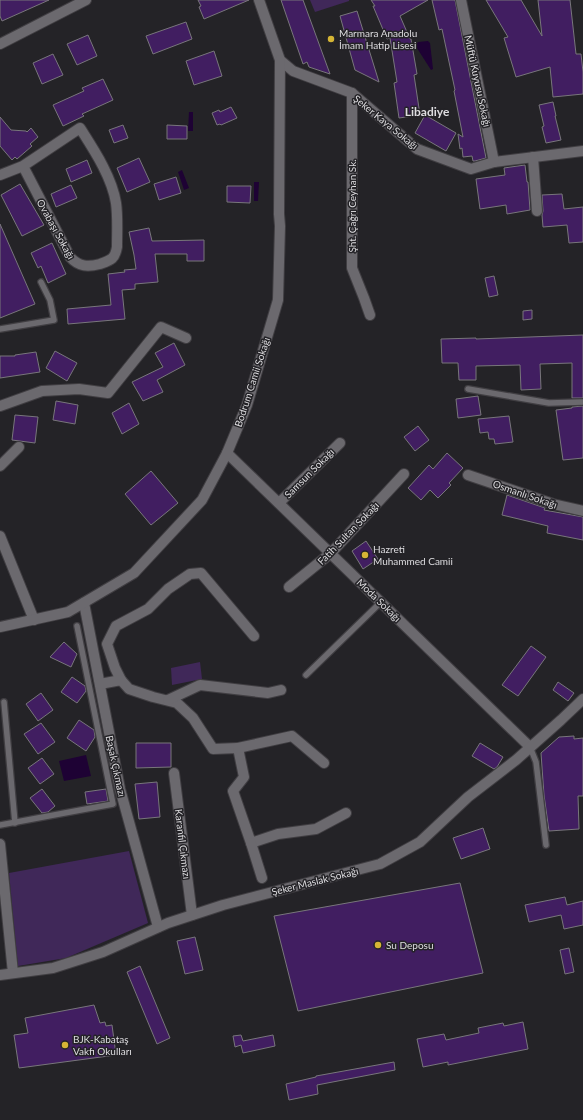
<svg xmlns="http://www.w3.org/2000/svg" width="583" height="1120" font-family="Lato,sans-serif">
  <rect width="100%" height="100%" fill="#242327"/>
  <g fill="#402859">
    <polygon points="310,0 349,0 349,1 315,12"/>
    <polygon points="200,662 202,679 172,685 171,668"/>
    <polygon points="129,851 148,923 66,958 18,966 9,873"/>
  </g>
  <g fill="#1e0234">
    <polygon points="428,41 430,43 433,69 431,70 415,45 418,42"/>
    <polygon points="189,112 193,112 193,131 188,131"/>
    <polygon points="182,170 189,188 184,190 178,172"/>
    <polygon points="254,182 259,182 258,201 254,201"/>
    <polygon points="86,755 91,776 64,781 59,761"/>
  </g>
  <g fill="#411e61" stroke="#78767b">
    <polygon points="0,0 49,0 2,21 0,16"/>
    <polygon points="198,0 249,0 204,19 199,7 201,6"/>
    <polygon points="281,0 303,0 330,74 309,67 307,62 303,64"/>
    <polygon points="371,0 428,0 400,16 410,39 411,39 417,74 414,75 420,115 399,118 394,83 397,82 390,38 387,39 373,6 375,6"/>
    <polygon points="432,0 455,0 486,158 475,161 473,161 472,156 463,157 462,148 460,149 458,134 463,137 454,91 455,90 442,29 439,30"/>
    <polygon points="486,0 521,0 542,36 538,0 570,0 576,54 581,54 583,72 583,94 553,97 550,67 516,77 504,38 508,37"/>
    <polygon points="357,11 379,82 355,70 340,16"/>
    <polygon points="186,22 192,39 153,54 146,36"/>
    <polygon points="88,35 97,56 77,65 67,44"/>
    <polygon points="214,51 222,76 194,85 186,61"/>
    <polygon points="53,54 63,75 42,84 33,63"/>
    <polygon points="103,79 113,100 82,114 84,116 63,126 53,105 84,91 82,88"/>
    <polygon points="553,102 556,116 555,116 561,140 546,143 542,127 544,126 539,105"/>
    <polygon points="231,107 237,118 221,125 220,124 217,125 212,113 219,110 220,112"/>
    <polygon points="425,115 456,133 446,151 415,133"/>
    <polygon points="0,117 11,130 26,131 27,132 31,128 38,137 30,144 32,146 17,159 15,157 12,160 0,146"/>
    <polygon points="123,125 128,138 114,143 109,130"/>
    <polygon points="167,125 187,126 187,139 167,139"/>
    <polygon points="139,158 150,182 127,192 117,168"/>
    <polygon points="87,160 92,173 71,182 66,169"/>
    <polygon points="525,165 527,182 528,182 530,210 507,214 506,205 480,209 476,179 505,175 504,168"/>
    <polygon points="176,177 181,193 159,200 154,184"/>
    <polygon points="20,184 44,225 22,236 1,195"/>
    <polygon points="71,185 77,198 56,207 51,194"/>
    <polygon points="227,186 251,186 250,203 227,202"/>
    <polygon points="562,194 564,209 583,207 583,242 569,243 567,225 543,227 542,215 543,211 542,195"/>
    <polygon points="0,224 35,304 0,318"/>
    <polygon points="149,228 152,241 204,240 204,261 187,261 187,254 155,254 158,282 135,284 135,289 122,290 125,319 68,324 67,309 111,305 108,274 125,272 124,270 136,269 134,255 129,232"/>
    <polygon points="52,243 66,274 48,283 41,266 38,268 31,253"/>
    <polygon points="494,276 498,295 489,297 485,278"/>
    <polygon points="532,310 532,319 523,320 523,311"/>
    <polygon points="583,335 583,398 572,398 572,363 540,364 541,389 521,390 520,365 476,366 476,380 459,380 458,363 442,363 441,339 476,338 476,339"/>
    <polygon points="174,343 185,365 157,380 163,392 143,401 132,382 163,367 155,353"/>
    <polygon points="55,351 77,363 67,381 46,368"/>
    <polygon points="36,352 40,372 0,378 0,356 15,356 15,355"/>
    <polygon points="478,396 481,415 458,418 456,399"/>
    <polygon points="56,401 78,405 75,424 53,420"/>
    <polygon points="129,403 139,424 122,434 112,413"/>
    <polygon points="583,406 583,458 563,460 556,410 572,408 572,407"/>
    <polygon points="15,415 38,417 35,443 12,440"/>
    <polygon points="509,416 513,442 495,444 494,439 489,439 488,432 480,433 478,419"/>
    <polygon points="418,426 429,440 415,451 404,437"/>
    <polygon points="447,453 463,468 449,483 451,485 438,498 430,490 421,500 408,488 429,465 433,469"/>
    <polygon points="151,471 178,503 151,525 125,494"/>
    <polygon points="507,495 545,508 544,510 583,517 583,540 547,533 548,526 502,515"/>
    <polygon points="366,541 378,559 363,569 352,551"/>
    <polygon points="64,642 77,654 71,667 50,657"/>
    <polygon points="531,646 546,657 518,696 502,685"/>
    <polygon points="72,677 85,686 86,691 77,703 61,692"/>
    <polygon points="558,682 574,693 568,701 553,690"/>
    <polygon points="41,693 53,710 38,721 26,704"/>
    <polygon points="79,720 94,730 95,737 86,751 67,738"/>
    <polygon points="41,723 55,742 38,754 24,734"/>
    <polygon points="574,736 574,739 583,738 583,796 578,796 579,829 549,831 544,795 541,753 559,737"/>
    <polygon points="136,743 171,743 171,767 136,768"/>
    <polygon points="480,743 503,757 497,767 494,769 472,756"/>
    <polygon points="42,758 54,774 40,784 28,768"/>
    <polygon points="157,782 160,817 139,819 135,784"/>
    <polygon points="42,789 55,806 48,812 42,813 30,798"/>
    <polygon points="106,789 108,801 87,804 85,792"/>
    <polygon points="483,828 490,849 461,859 453,838"/>
    <polygon points="460,883 483,973 298,1011 274,916"/>
    <polygon points="565,897 567,905 583,901 583,925 564,929 561,915 529,922 525,905"/>
    <polygon points="195,937 203,970 185,974 177,941"/>
    <polygon points="569,948 574,972 565,974 560,950"/>
    <polygon points="140,966 170,1038 157,1044 127,972"/>
    <polygon points="94,1005 100,1023 105,1022 106,1026 112,1025 116,1055 19,1068 14,1035 28,1033 25,1018"/>
    <polygon points="523,1022 528,1049 448,1065 448,1062 423,1067 417,1039 444,1034 446,1040 479,1033 478,1028 503,1023 504,1026"/>
    <polygon points="241,1035 243,1041 273,1035 275,1046 243,1053 241,1045 235,1047 233,1036"/>
    <polygon points="394,1062 395,1070 317,1085 318,1094 289,1100 286,1084 316,1077 316,1076"/>
  </g>
  <g fill="none" stroke-linecap="round" stroke-linejoin="round">
    <defs>
      <g id="service">
        <polyline points="0,329 54,320 50,300 41,282"/>
        <polyline points="468,389 549,403 583,402"/>
        <polyline points="306,675 381,602"/>
        <polyline points="4,702 15,823"/>
        <polyline points="530,747 536,762 546,845"/>
        <polyline points="0,825 113,804 77,626"/>
      </g>
      <g id="minor">
        <polyline points="259,0 280,60 293,71 352,93 417,149 471,169 494,162 583,151"/>
        <polyline points="461,0 494,162"/>
        <polyline points="352,93 352,268 364,298 370,315"/>
        <polyline points="533,157 537,211"/>
        <path d="M0 175 23 166 70 257C79 267 88 267 100 264 111 260 115 259 117 247 117 232 118 217 116 203 112 177 94 150 80 128L23 166"/>
        <polyline points="0,406 42,391 79,389 108,393 161,327 186,338"/>
        <polyline points="227,453 530,747"/>
        <polyline points="0,466 19,447"/>
        <polyline points="468,475 553,504 583,511"/>
        <polyline points="279,503 340,443"/>
        <polyline points="0,536 34,620"/>
        <polyline points="289,587 331,553 404,474"/>
        <polyline points="84,603 120,789 158,927"/>
        <polyline points="0,627 68,612 134,573 202,500 227,453 247,405 278,300 280,226 279,214 280,60"/>
        <polyline points="121,680 115,668 107,644 116,626 148,609 168,589 190,574 201,573 254,636"/>
        <polyline points="100,684 121,680 129,689 153,697 177,703 193,718 213,749 238,748 244,777 233,791 251,843 278,834 316,829 346,813"/>
        <polyline points="168,700 200,685 268,693 281,690"/>
        <polyline points="238,748 292,736 324,763"/>
        <polyline points="174,773 192,915"/>
        <polyline points="251,843 262,878"/>
        <polyline points="0,844 13,973"/>
        <polyline points="0,975 53,968 103,952 168,923 223,905 380,864 420,842 468,797 516,760 561,720 583,699"/>
      </g>
      <polyline id="tertiary" points="0,44 86,0"/>
    </defs>
    <use href="#service" stroke="#403e42" stroke-width="8"/>
    <use href="#minor" stroke="#403e42" stroke-width="12"/>
    <use href="#tertiary" stroke="#403e42" stroke-width="12"/>
    <use href="#service" stroke="#6b696e" stroke-width="5.5"/>
    <use href="#minor" stroke="#6b696e" stroke-width="10"/>
    <use href="#tertiary" stroke="#6b696e" stroke-width="10"/>
  </g>
  <g fill="#d5b535" stroke="#242327" stroke-width="1.5">
    <circle cx="331" cy="39" r="4"/>
    <circle cx="365" cy="555" r="4"/>
    <circle cx="378" cy="945" r="4"/>
    <circle cx="65" cy="1045" r="4"/>
  </g>
  <g text-anchor="middle" dominant-baseline="central" stroke-width="3" stroke-linejoin="round" paint-order="stroke">
    <g font-size="10" fill="#dedde0" stroke="#242327" text-anchor="start">
      <text x="339" y="33">Marmara Anadolu<tspan x="339" dy="12">İmam Hatip Lisesi</tspan></text>
      <text x="373" y="549">Hazreti<tspan x="373" dy="12">Muhammed Camii</tspan></text>
      <text x="386" y="945">Su Deposu</text>
      <text x="73" y="1039">BJK-Kabataş<tspan x="73" dy="12">Vakfı Okulları</tspan></text>
    </g>
    <g font-size="10" fill="#dedde0" stroke="#242327">
      <text transform="translate(478 81) rotate(78)">Müftü Kuyusu Sokağı</text>
      <text transform="translate(386 122) rotate(39)">Şeker Kaya Sokağı</text>
      <text transform="translate(352 206) rotate(-90)">Şht. Çağrı Ceyhan Sk.</text>
      <text transform="translate(56 229) rotate(61)">Ovabaşı Sokağı</text>
      <text transform="translate(252 382) rotate(-72)">Bodrum Camii Sokağı</text>
      <text transform="translate(309 473) rotate(-45)">Samsun Sokağı</text>
      <text transform="translate(525 494) rotate(19)">Osmanlı Sokağı</text>
      <text transform="translate(348 533) rotate(-46)">Fatih Sultan Sokağı</text>
      <text transform="translate(379 600) rotate(44)">Moda Sokağı</text>
      <text transform="translate(116 766) rotate(78)">Başak Çıkmazı</text>
      <text transform="translate(183 844) rotate(83)">Karanfil Çıkmazı</text>
      <text transform="translate(315 881) rotate(-14)">Şeker Maslak Sokağı</text>
    </g>
    <g font-size="12" font-weight="bold" fill="#dedde0" stroke="#242327">
      <text x="427" y="111">Libadiye</text>
    </g>
  </g>
</svg>
